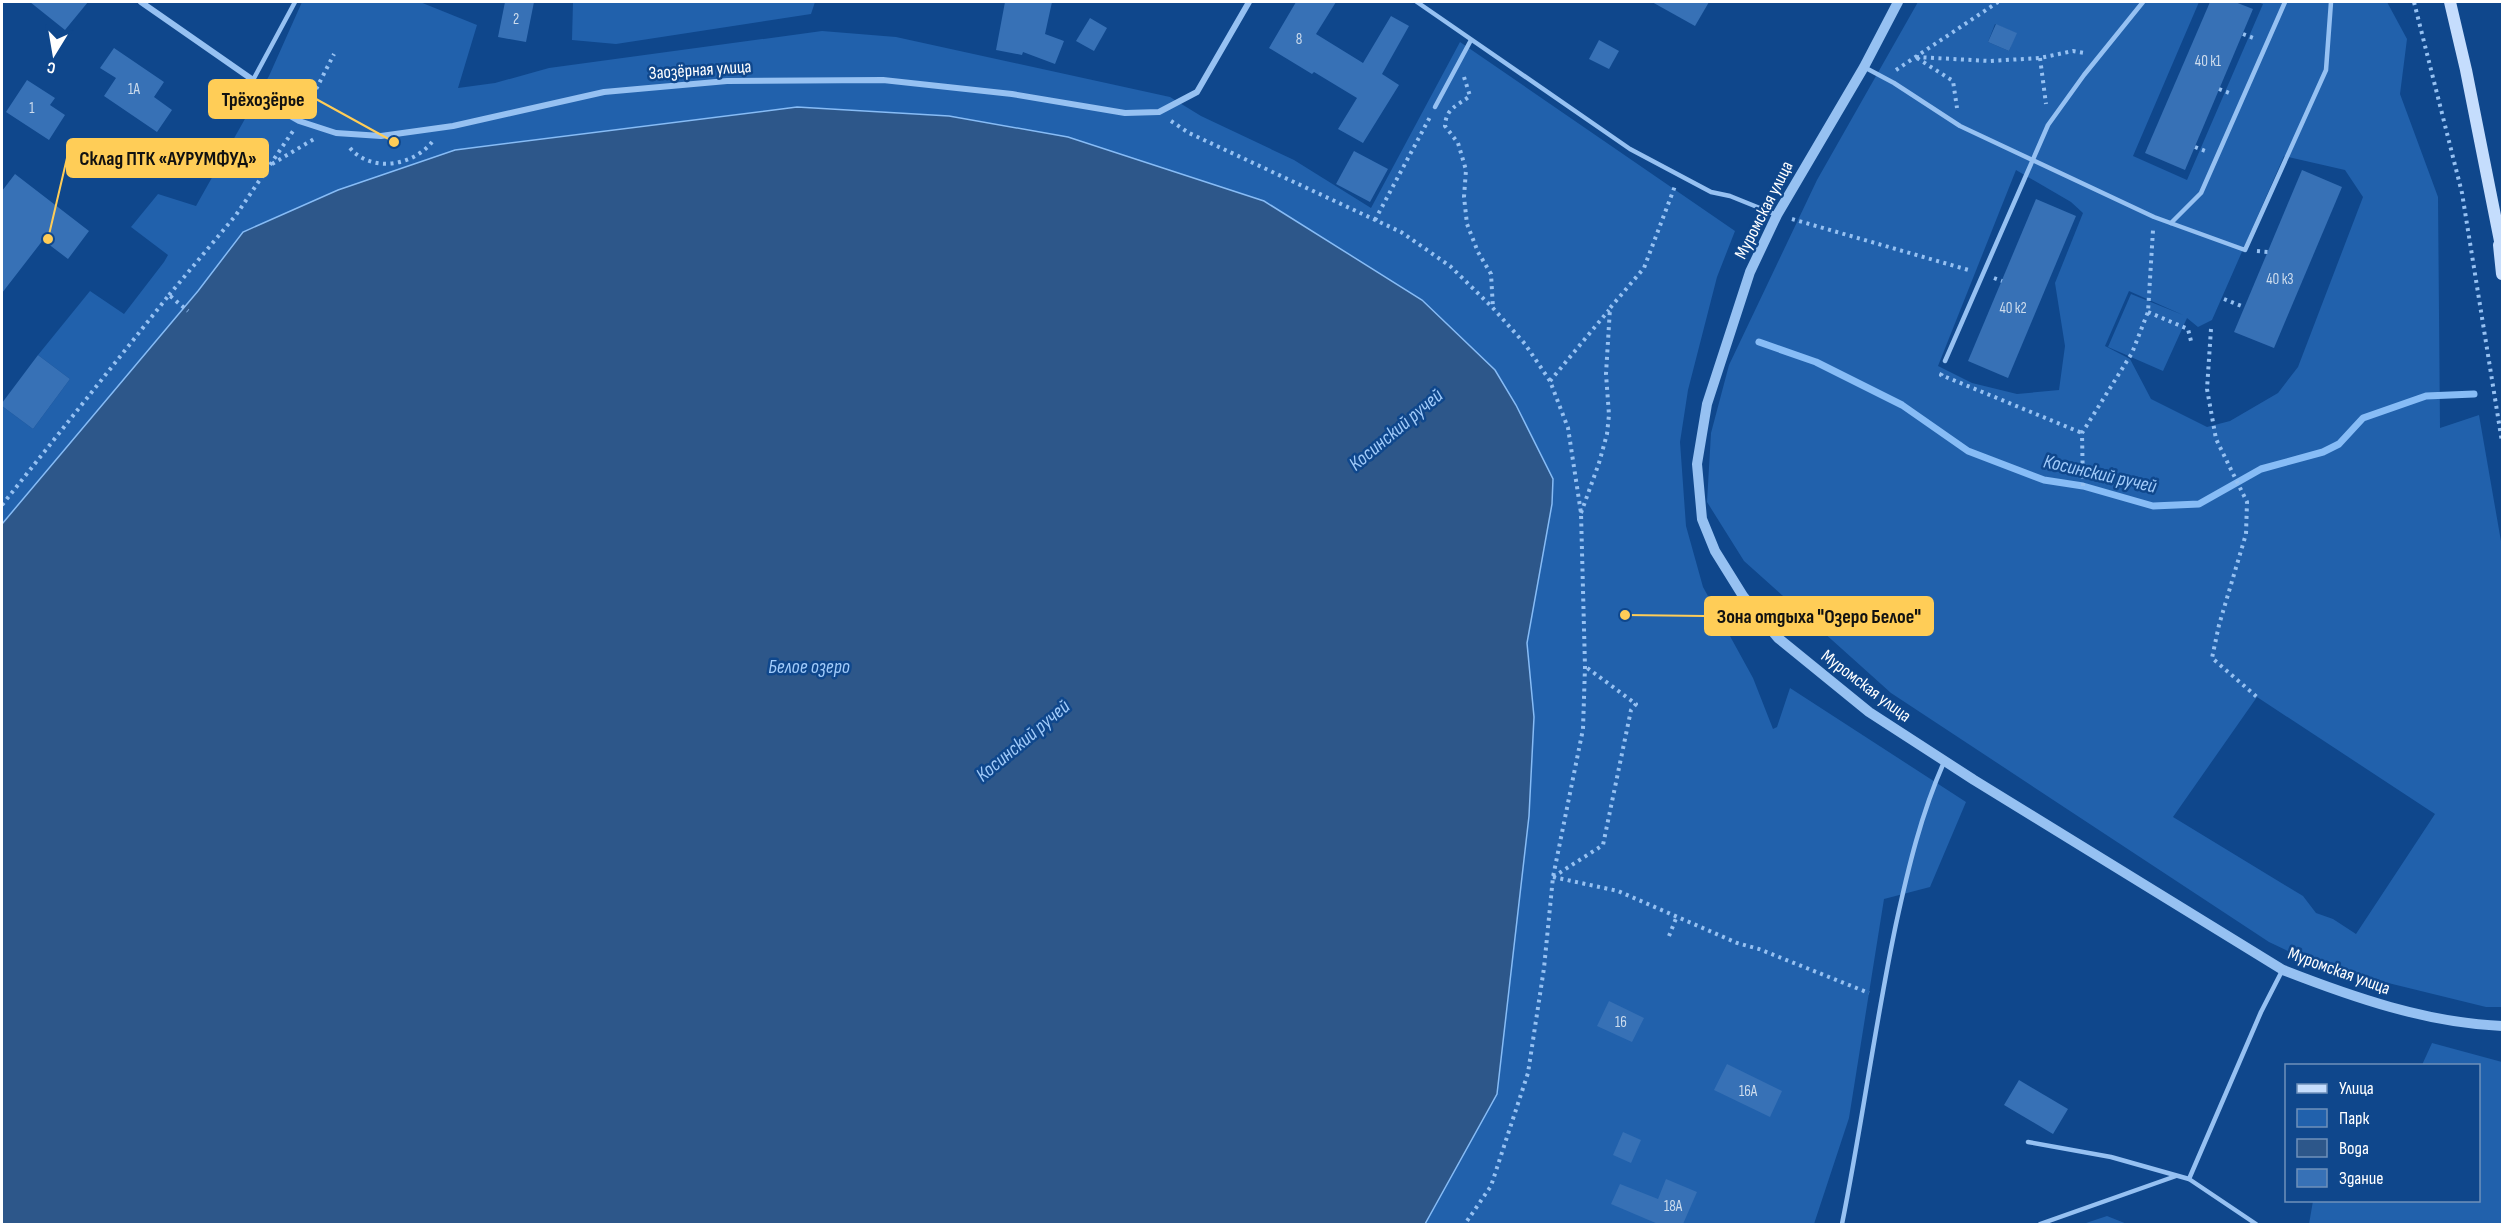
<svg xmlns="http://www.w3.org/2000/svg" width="2504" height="1226" font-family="'Sofia Sans Condensed',sans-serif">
  <rect width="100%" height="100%" fill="#0f478c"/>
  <g fill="#2161ac" fill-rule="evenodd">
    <polygon points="302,2 420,2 477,25 458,88 495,83 549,68 822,31 896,37 1170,97 1201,116 1294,160 1371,208 1460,42 1735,231 1717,277 1688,390 1680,442 1686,526 1703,587 1753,678 1773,729 1777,727 1790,688 1966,802 1930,887 1884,899 1849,1118 1814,1224 1425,1224 1497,1094 1529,816 1534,717 1527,643 1552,504 1516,405 1495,370 1422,300 1265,202 1068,137 949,116 797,107 455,150 243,232 198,291 2,524 2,406 33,429 70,379 38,355 90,291 124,314 164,262 168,255 131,227 158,194 196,206 269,76"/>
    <polygon points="573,2 815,2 811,14 616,44 572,40"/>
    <path d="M1918 2H2199L2133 156 2187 180 2263 4 2258 2H2387L2407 39 2400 94 2438 197 2440 428 2479 415 2502 547V1007H2486L2319 966 2269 942 1891 693 1744 561 1707 502 1711 433 1729 365 1817 180ZM1995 24 2016 33 2009 51 1988 42ZM2284 156 2345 170 2363 197 2298 367 2278 393 2230 421 2207 427 2151 399 2130 359 2105 346 2129 291 2183 315 2131 294 2108 347 2163 371 2187 318 2198 327 2212 320ZM2016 170 2071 202 2083 213 2055 283 2065 346 2059 390 2017 394 1972 383 1938 366ZM2257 697 2435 814 2356 934 2333 919 2316 913 2303 896 2173 817Z"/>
    <polygon points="2432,1043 2502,1062 2502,1224 2309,1224 2313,1201 2478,1200 2478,1066 2422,1065"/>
    <polygon points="2107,1216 2127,1224 2083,1224"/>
  </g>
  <polygon fill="#2d578a" stroke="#87bcf6" stroke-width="1.5" points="797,107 949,116 1068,137 1264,201 1422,300 1495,370 1516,405 1553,479 1552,504 1527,643 1534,717 1529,816 1497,1094 1425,1224 2,1224 2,524 198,291 243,232 338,190 455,150"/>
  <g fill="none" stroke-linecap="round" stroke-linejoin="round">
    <polyline stroke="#87bcf6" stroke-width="7" points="1759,342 1816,362 1902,405 1968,451 2044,480 2083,486 2153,506 2199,504 2261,469 2323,452 2339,444 2363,418 2426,396 2474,394"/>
  </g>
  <g fill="#3771b6">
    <polygon points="30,2 88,2 65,30"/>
    <polygon points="505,2 534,2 526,42 498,37"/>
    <polygon points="1005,2 1052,2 1045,34 1064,41 1055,64 1023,52 1022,55 996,50"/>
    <polygon points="1296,2 1336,2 1316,34 1363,63 1391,16 1409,26 1382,74 1399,85 1363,143 1338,129 1357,98 1314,72 1312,74 1269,48"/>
    <polygon points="1652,2 1709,2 1695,26"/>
    <polygon points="2210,2 2235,2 2253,9 2185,170 2145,153"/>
    <polygon points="1090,18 1107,28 1094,51 1076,41"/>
    <polygon points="1996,24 2017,33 2009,51 1988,42"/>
    <polygon points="1599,40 1619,51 1609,69 1589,59"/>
    <polygon points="114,48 164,82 154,97 172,110 157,132 104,96 116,78 100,68"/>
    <polygon points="27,80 55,98 50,105 65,115 49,140 6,112"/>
    <polygon points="1354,151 1388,169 1370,202 1336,184"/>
    <polygon points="2302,170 2342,187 2274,348 2234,332"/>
    <polygon points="15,174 89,231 68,259 43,240 2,293 2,191"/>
    <polygon points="2036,199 2076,216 2008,378 1968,361"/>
    <polygon points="38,355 70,379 33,429 2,406 2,403"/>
    <polygon points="1609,1001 1644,1018 1632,1042 1597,1026"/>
    <polygon points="1727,1064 1782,1091 1770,1117 1714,1090"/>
    <polygon points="2019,1080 2068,1109 2053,1134 2004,1105"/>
    <polygon points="1623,1132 1641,1140 1631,1163 1613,1155"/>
    <polygon points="1666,1179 1697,1192 1683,1224 1658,1224 1611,1204 1620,1184 1658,1199"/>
  </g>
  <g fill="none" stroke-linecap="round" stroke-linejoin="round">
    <g stroke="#96c1f2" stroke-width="4" stroke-dasharray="3 4.5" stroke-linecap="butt">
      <polyline points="2414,2 2462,193 2502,442"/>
      <polyline points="2243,34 2256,39"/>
      <polyline points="1916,57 1990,61 2040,58 2073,51 2085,53"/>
      <polyline points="1917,58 1953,81 1957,108"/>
      <polyline points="2040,58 2046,104"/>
      <polyline points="1896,70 1998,2"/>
      <path d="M1464 77 1470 96C1457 106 1446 108 1445 126L1458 143 1466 170 1464 197 1467 224 1478 252 1491 274 1493 308"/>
      <polyline points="2219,89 2232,94"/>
      <polyline points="306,109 334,54"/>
      <polyline points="1171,121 1189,133 1401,232 1450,266 1492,307 1525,344 1550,381 1568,428 1581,513 1585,667 1583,729 1553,877 1544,968 1528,1073 1491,1186 1465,1224"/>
      <polyline points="2195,147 2208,152"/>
      <path d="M350 148C371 173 413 166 432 142"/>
      <polyline points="272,164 314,139"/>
      <polyline points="1792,219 1972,271"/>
      <polyline points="1375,220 1430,117"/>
      <polyline points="2257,251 2268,252"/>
      <polyline points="1994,278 2002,281"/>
      <polyline points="169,295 236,215 293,131"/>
      <polyline points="2224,299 2244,307"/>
      <polyline points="2148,312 2188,329 2192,345"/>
      <polyline points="2211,329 2207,389 2216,439 2247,502 2246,534 2219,625 2212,658 2257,697"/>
      <polyline points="1942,373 1941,375 2082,433"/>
      <polyline points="1550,381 1609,310"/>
      <polyline points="2083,486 2082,433 2132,353 2148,312 2153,230"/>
      <polyline points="2,505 169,295 188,311"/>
      <polyline points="1581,513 1599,463 1607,434 1609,415 1606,374 1610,308 1644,268 1675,186"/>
      <polyline points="1553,877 1618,891 1737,943 1759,949 1869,993"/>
      <polyline points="1553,877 1603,845 1631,710 1636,704 1586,667"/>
      <polyline points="1669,936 1677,916"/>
    </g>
    <g stroke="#96c1f2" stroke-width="4.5">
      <polyline points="1417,2 1630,149 1711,192 1730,196 1777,215"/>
      <polyline points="1864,67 1894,83 1960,126 2154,217 2245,250 2326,70 2331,2"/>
      <polyline points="253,80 295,2"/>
      <polyline points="1435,107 1471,40"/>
      <polyline points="2171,223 2201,193 2285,2"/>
      <polyline points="1945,361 2048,125 2084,75 2143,2"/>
      <polyline points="2028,1142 2111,1157 2189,1179 2256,1224"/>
      <polyline points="2189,1179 2261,1012 2282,971"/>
      <path d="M1842 1224C1862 1125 1875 1024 1896 924 1908 869 1921 814 1944 762"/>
      <polyline points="2040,1224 2176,1176"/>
    </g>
    <polyline stroke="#96c1f2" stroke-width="6" points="141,2 253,80 283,112 299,121 336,133 381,136 453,126 604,92 727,81 883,80 1012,94 1125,113 1159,112 1197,92 1249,2"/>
    <path stroke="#96c1f2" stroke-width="10" d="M1898 2 1864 67 1777 215 1750 272 1707 404 1697 464 1702 519 1715 551 1743 596 1778 638 1869 712 1974 780 2283 970C2352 997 2427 1023 2502 1026"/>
    <g stroke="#c5ddfd" stroke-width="12">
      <polyline points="2450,2 2466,70 2502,251"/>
      <polyline points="2499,245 2502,274"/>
    </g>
  </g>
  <g text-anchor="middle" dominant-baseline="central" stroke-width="5" stroke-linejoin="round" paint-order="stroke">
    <g font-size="15" fill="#cddced">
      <text x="516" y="19">2</text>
      <text x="1299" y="39">8</text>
      <text x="2208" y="61">40 к1</text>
      <text x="134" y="89">1А</text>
      <text x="32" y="108">1</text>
      <text x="2280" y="279">40 к3</text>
      <text x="2013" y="308">40 к2</text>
      <text x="1621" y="1022">16</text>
      <text x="1748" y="1091">16А</text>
      <text x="1673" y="1206">18А</text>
    </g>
    <g font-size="18" fill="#fff" stroke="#0f478c">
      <text transform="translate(700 70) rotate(-4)">Заозёрная улица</text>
      <text transform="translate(1764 210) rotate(-63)">Муромская улица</text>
      <text transform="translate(1866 686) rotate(37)">Муромская улица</text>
      <text transform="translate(2339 971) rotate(20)">Муромская улица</text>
    </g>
    <g font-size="20" font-style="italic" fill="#a1cbfa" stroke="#0f478c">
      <text transform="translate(1396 430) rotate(-40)">Косинский ручей</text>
      <text transform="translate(2100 474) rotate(13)">Косинский ручей</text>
      <text x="809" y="667">Белое озеро</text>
      <text transform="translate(1023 741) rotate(-40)">Косинский ручей</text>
    </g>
  </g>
  <path fill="none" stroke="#ffcd57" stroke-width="2" d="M394 142L316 99M48 239L67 158M1625 615L1705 616"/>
  <g fill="#ffcd57" stroke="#0f478c" stroke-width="2">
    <circle cx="394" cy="142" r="6"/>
    <circle cx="48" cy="239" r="6"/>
    <circle cx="1625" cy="615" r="6"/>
  </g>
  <g fill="#ffcd57" stroke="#ffcd57" stroke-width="2">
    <rect x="209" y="80" width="107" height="38" rx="6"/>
    <rect x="67" y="139" width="201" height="38" rx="6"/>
    <rect x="1705" y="597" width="228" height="38" rx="6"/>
  </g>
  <g font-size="20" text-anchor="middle" font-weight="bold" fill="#111">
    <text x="263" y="106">Трёхозёрье</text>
    <text x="168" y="165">Склад ПТК «АУРУМФУД»</text>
    <text x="1819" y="623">Зона отдыха "Озеро Белое"</text>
  </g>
  <rect width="2504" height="1226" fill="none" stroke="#ffffff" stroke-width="6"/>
  <rect x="2285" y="1064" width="195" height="138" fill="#0f478c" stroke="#6f91ba" stroke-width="1.5"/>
  <rect x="2297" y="1084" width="30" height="9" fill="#c5ddfd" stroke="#6f91ba" stroke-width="1.5"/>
  <text x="2339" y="1094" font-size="18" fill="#ffffff">Улица</text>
  <rect x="2297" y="1109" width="30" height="18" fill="#2161ac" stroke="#6f91ba" stroke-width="1.5"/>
  <text x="2339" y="1124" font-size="18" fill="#ffffff">Парк</text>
  <rect x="2297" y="1139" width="30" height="18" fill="#2d578a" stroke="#6f91ba" stroke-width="1.5"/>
  <text x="2339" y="1154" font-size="18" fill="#ffffff">Вода</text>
  <rect x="2297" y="1169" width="30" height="18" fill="#3771b6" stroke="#6f91ba" stroke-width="1.5"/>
  <text x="2339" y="1184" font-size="18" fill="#ffffff">Здание</text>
  <g transform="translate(54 54) rotate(191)" stroke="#0f478c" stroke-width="4.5" paint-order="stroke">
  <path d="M0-4.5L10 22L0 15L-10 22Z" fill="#ffffff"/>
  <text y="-9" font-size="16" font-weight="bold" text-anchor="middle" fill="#ffffff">С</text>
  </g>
</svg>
